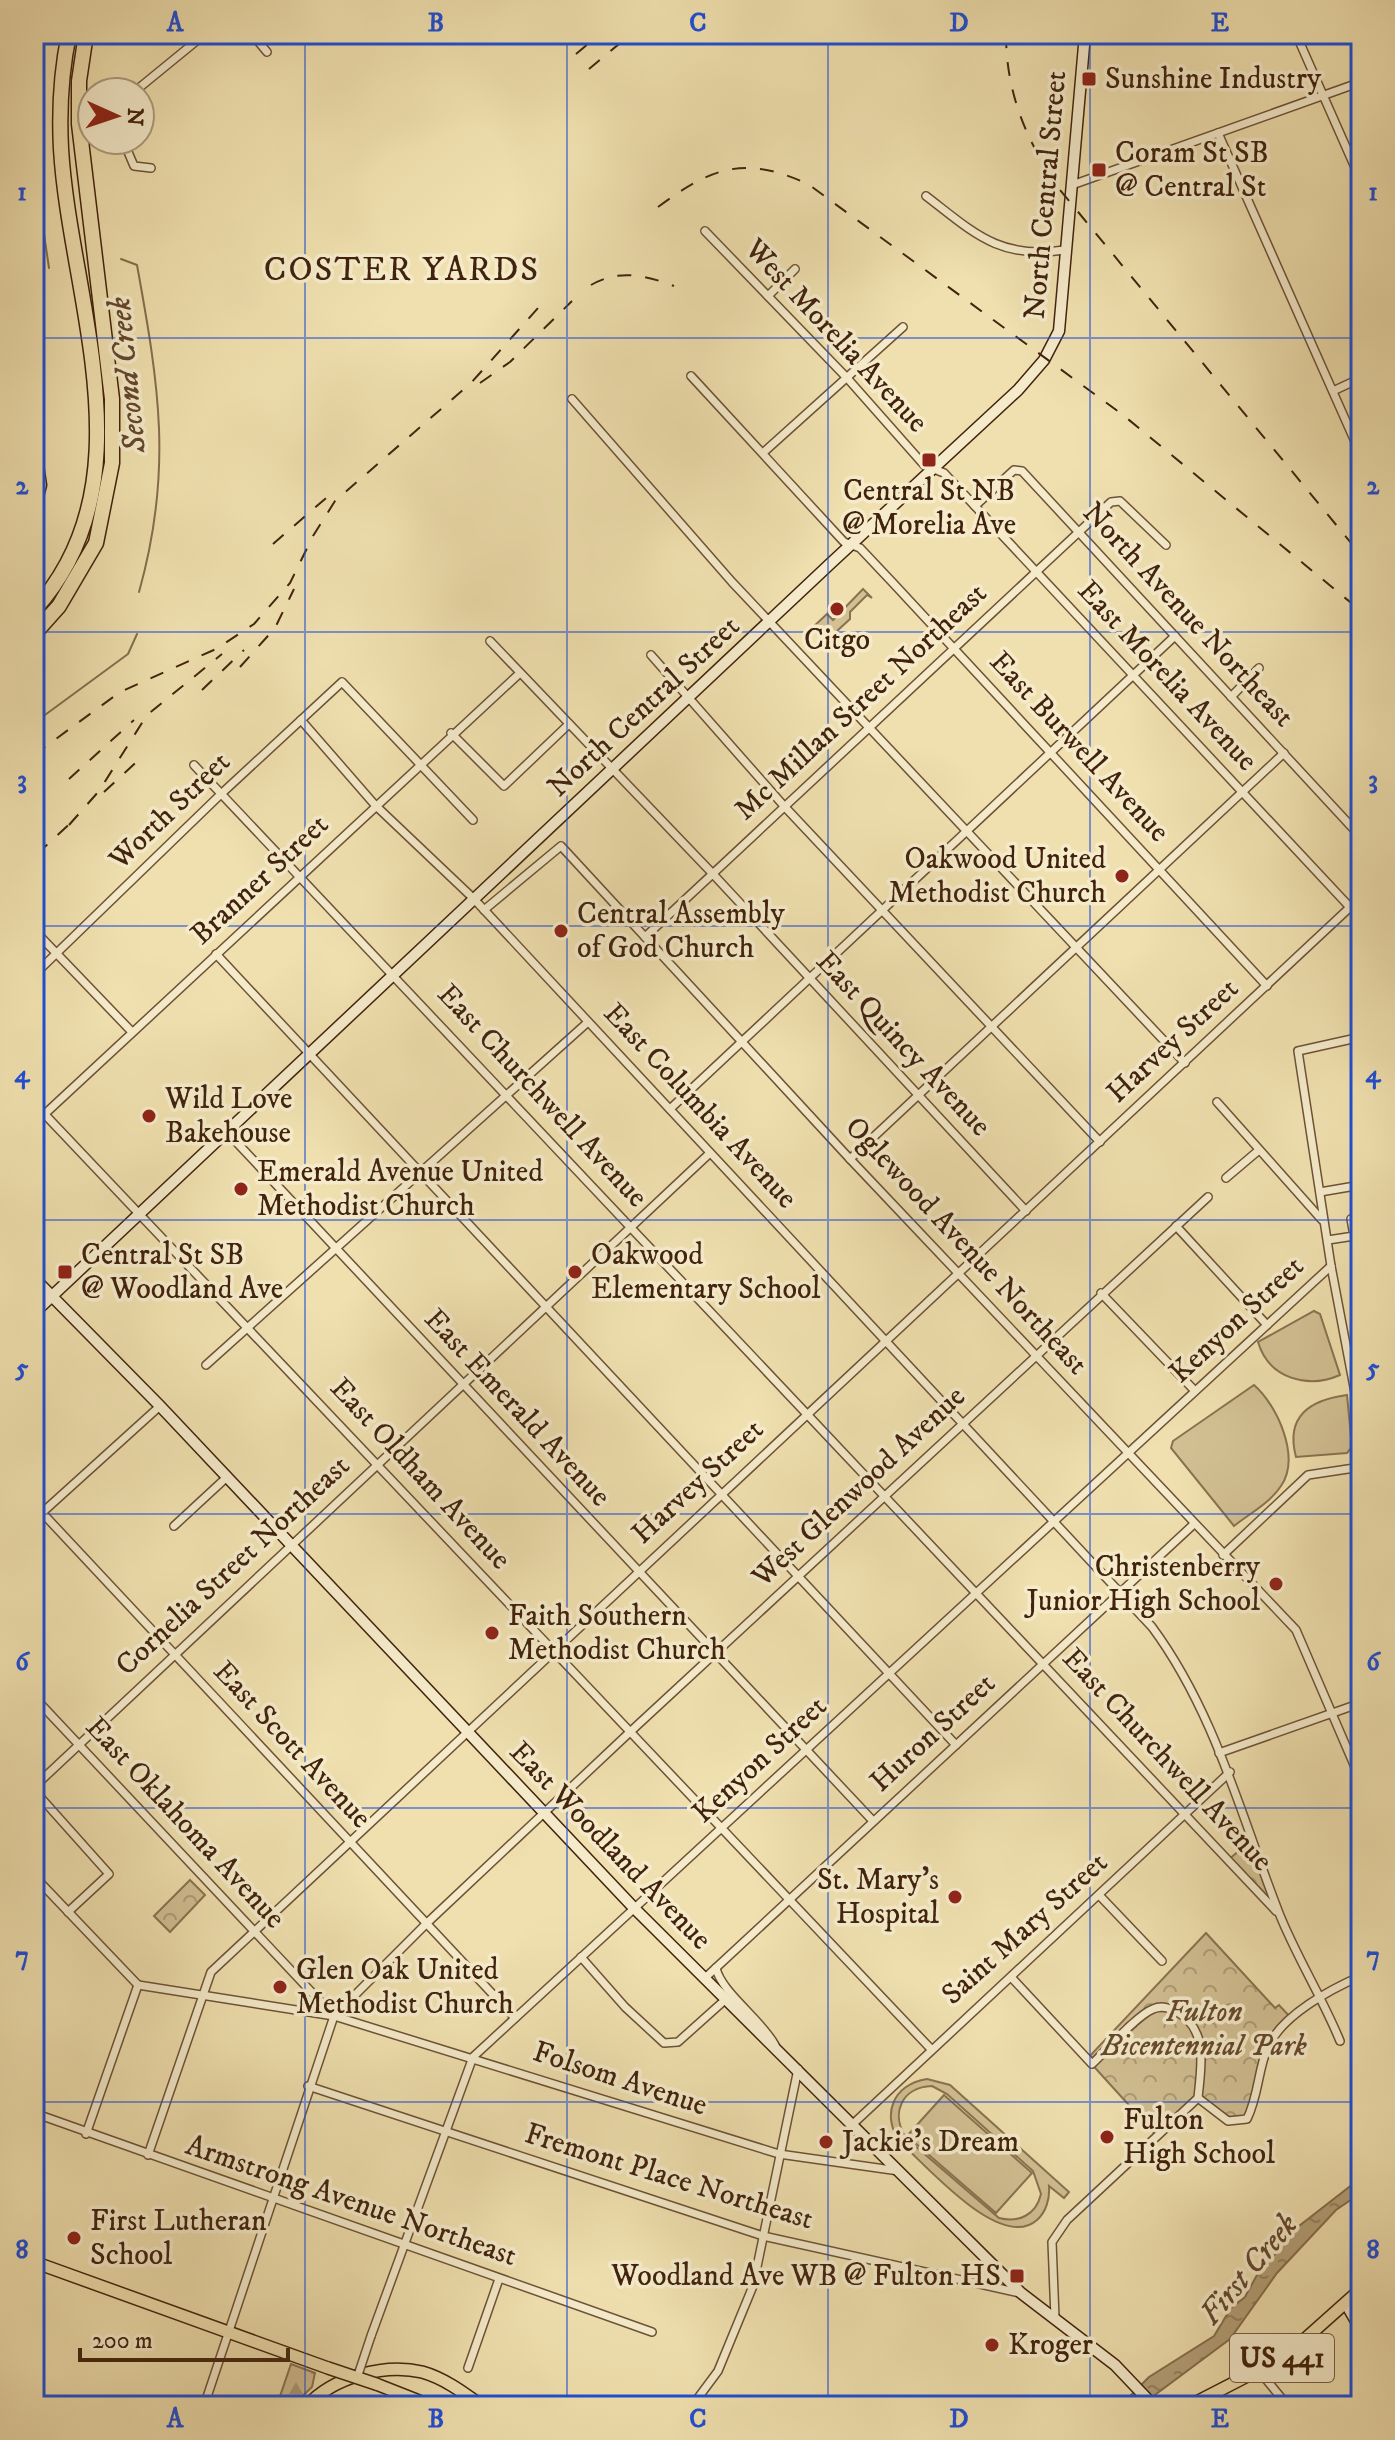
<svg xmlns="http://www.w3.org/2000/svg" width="1395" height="2440" font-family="'IM FELL DW Pica',serif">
  <defs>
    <pattern id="forest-firs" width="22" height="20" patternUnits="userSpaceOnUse" patternTransform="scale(2)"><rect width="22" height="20" fill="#d2c093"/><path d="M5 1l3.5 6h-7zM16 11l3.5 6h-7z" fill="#ac9c76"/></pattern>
    <pattern id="park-crowns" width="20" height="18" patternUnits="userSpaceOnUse" patternTransform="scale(2)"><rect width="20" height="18" fill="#d2c093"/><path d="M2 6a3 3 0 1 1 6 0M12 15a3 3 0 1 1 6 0" fill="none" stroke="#ac9c76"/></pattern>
    <pattern id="water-ripples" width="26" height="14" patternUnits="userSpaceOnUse" patternTransform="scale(2)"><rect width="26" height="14" fill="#b4a078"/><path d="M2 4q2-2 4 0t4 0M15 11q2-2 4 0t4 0" fill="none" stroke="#948261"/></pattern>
  </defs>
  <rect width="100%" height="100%" fill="#f0e0af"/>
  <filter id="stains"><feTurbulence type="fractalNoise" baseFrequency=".0025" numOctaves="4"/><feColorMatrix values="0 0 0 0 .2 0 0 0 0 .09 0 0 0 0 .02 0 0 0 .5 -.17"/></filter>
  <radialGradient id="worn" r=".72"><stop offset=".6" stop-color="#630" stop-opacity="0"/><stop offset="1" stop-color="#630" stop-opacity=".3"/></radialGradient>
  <g fill="#d2c093" stroke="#8a7250" stroke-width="2" fill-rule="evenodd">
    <polygon points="863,589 872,598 867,595 850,612 850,619 825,642 812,628 827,614 833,620"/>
    <path d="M1314 1311 1320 1314 1340 1375C1308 1389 1269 1379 1258 1342Z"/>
    <path d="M1254 1385C1277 1405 1301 1457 1281 1486 1270 1503 1249 1514 1234 1526L1171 1448 1173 1441Z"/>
    <path d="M1347 1395 1352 1447 1347 1453 1296 1457C1285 1416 1310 1400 1347 1395Z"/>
    <path d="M927 2079 950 2085 1069 2192 1064 2198 1049 2186C1050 2199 1046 2212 1037 2220 1001 2252 928 2167 901 2143 880 2116 893 2084 927 2079ZM932 2086 947 2094 1033 2171 1041 2194C1036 2215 1019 2223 999 2218L906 2138C890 2113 902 2087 932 2086Z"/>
    <polygon points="944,2095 1032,2173 996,2213 907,2136"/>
  </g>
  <polygon fill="url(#forest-firs)" stroke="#8a7250" stroke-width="2" points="291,2364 315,2373 312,2387 292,2406 269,2406 277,2405"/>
  <g fill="url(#park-crowns)" stroke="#8a7250" stroke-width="2">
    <polygon points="1253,1839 1280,1916 1228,1860"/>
    <polygon points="190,1880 205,1895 170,1932 154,1916"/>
    <polygon points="1206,1933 1275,2008 1279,2005 1293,2020 1268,2047 1247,2119 1228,2121 1198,2098 1157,2136 1087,2059"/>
  </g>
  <polygon fill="url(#water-ripples)" stroke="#866e4d" stroke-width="2" points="1353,2184 1361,2184 1361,2193 1336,2210 1277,2273 1230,2339 1140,2406 1120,2406 1149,2377 1214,2336 1231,2308 1245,2297 1257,2275 1299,2226"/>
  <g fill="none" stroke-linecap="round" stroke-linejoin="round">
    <g stroke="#866e4d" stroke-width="2">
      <polyline points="34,166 49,268"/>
      <path d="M121 259 137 265C159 386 173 471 139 592"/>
      <polyline points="34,723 128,654 137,634"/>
    </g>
    <defs>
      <g id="street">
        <polyline points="252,34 267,52"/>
        <polyline points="490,34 491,37"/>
        <polyline points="1296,34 1361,181"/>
        <polyline points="134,92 205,34"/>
        <polyline points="1218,133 1361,455"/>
        <polyline points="123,140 134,166 151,168"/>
        <polyline points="1072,185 1361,82"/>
        <path d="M926 196C973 232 999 260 1064 250"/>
        <polyline points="705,231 848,379 924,465 944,473 1361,919"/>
        <polyline points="768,296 795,269"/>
        <polyline points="691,376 844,542 860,548 893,583 1267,986"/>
        <polyline points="1333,391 1361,378"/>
        <polyline points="572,399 732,582 1185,1063"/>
        <polyline points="764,452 903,327"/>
        <polyline points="975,506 1014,470 1022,471 1361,837"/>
        <polyline points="490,641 712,873 1026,1211"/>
        <polyline points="651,655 784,806 1100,1142"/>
        <polyline points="1231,697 1259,668"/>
        <path d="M301 720 375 805 474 899 1152 1627C1215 1712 1241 1816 1279 1913 1296 1956 1322 1997 1340 2041"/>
        <polyline points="451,733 504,786 569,724"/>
        <polyline points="194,765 1276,1911"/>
        <polyline points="484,910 561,846 850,1159 1296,1630 1361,1781"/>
        <polyline points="34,930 132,1032"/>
        <polyline points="645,937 1111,502 1120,501 1166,545"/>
        <polyline points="216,954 956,1745"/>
        <polyline points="34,975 221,794 342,682 473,820"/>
        <polyline points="1361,1037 1298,1051 1331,1266 1361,1424"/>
        <polyline points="1217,1102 1322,1220"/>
        <polyline points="34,1103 930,2048"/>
        <polyline points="670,1109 1175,636"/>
        <polyline points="34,1124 520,673"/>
        <polyline points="226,1131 873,1821"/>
        <polyline points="850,1159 1284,753"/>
        <polyline points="1226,1178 1259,1150"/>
        <polyline points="1320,1192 1361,1185"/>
        <polyline points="1176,1226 1267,1325"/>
        <polyline points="1328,1240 1354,1236 1351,1219"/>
        <polyline points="1101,1293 1195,1391"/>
        <polyline points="206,1365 588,1022"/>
        <polyline points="34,1504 515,2018"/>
        <polyline points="34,1520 160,1406"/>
        <polyline points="174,1526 227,1477"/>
        <polyline points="1223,1555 1308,1475 1361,1467"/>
        <polyline points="34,1697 333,2015"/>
        <polyline points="1219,1753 1361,1703"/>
        <polyline points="34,1787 710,1153"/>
        <polyline points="34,1790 109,1874 68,1912"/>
        <polyline points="34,1876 138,1985"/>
        <polyline points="1099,1895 1162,1961"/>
        <polyline points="581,1957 625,2007 664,2043 678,2042 726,1999"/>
        <path d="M716 1968C721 1992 761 2019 775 2045"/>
        <path d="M1011 1977 1092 2064C1106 2051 1137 2015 1153 2009 1162 2005 1169 2008 1177 2012 1209 2030 1201 2066 1198 2098L1067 2220 1052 2242 1055 2318"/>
        <polyline points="705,1978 1194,1524"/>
        <polyline points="138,1985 334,2016 779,2154 899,2171"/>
        <polyline points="308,2086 763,2236 1020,2293"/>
        <path d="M1198 2098 1228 2121 1247 2119C1259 2095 1258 2068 1268 2047 1282 2015 1331 1989 1361 1976"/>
        <polyline points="34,2113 652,2332"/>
        <polyline points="854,2123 1230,1772"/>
        <polyline points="86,2134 138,1985"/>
        <polyline points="148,2155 211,1972 1361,897"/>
        <polyline points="371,2336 473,2057 1331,1266"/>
        <polyline points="468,2368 499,2279"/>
        <polyline points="1260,2372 1288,2406"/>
        <polyline points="204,2406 334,2016 427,1923 630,1732 1208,1197"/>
        <polyline points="692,2406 718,2371 753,2286 798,2069"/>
      </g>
      <g id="secondary">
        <polyline points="34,439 41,485 34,512"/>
        <polyline points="34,1278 160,1406 634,1908 1021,2293 1115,2365 1154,2406"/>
        <polyline points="34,1313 831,563 1018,390 1044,360 1059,331 1085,34"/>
        <polyline points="1346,2304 1361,2330"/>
      </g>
      <g id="primary">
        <polyline points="34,2262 328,2368"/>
        <polyline points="376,2384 432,2406"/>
        <path d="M307 2406C333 2377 385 2363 422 2372 444 2378 464 2393 482 2406"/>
        <polyline points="371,2406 404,2406"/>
        <polyline points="1189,2406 1286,2356 1361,2289"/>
      </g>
      <g id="highway">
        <path d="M34 610C152 482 70 299 61 149 59 110 61 72 69 34"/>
        <polyline points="34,634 59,606 96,543 112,463 112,399 79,124 79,81 86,34"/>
      </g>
    </defs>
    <use href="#street" stroke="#6d5236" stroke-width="10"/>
    <use href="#secondary" stroke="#41230d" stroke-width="13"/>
    <use href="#primary" stroke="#41230d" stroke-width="14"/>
    <use href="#highway" stroke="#41230d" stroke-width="17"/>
    <use href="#street" stroke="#f5ebcb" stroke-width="7"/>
    <use href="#secondary" stroke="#f5ebcb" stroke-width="10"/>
    <use href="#primary" stroke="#f0e0af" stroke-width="11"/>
    <use href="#highway" stroke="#f0e0af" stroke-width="14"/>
    <g stroke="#41230d" stroke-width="2" stroke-dasharray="14 14" stroke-linecap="butt">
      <path d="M1006 34C1006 94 1027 142 1060 190L1361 555"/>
      <polyline points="576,54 600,34"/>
      <polyline points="589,69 631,34"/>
      <path d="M658 207C712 167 744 155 808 184L1123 415 1361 611"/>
      <path d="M591 285C619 269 645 275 674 286"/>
      <polyline points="480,383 510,362 572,301"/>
      <polyline points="273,544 333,492"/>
      <polyline points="240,667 275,628 294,589"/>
      <polyline points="202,690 244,650"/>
      <polyline points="34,755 120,692 216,649 254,624 290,583 313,536 335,501 471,383 538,308"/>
      <polyline points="69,779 134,720"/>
      <polyline points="104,792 145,754"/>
      <polyline points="69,825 99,791 147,715 222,654"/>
      <polyline points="37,854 75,819"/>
    </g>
    <defs>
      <polyline id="street-bridge" points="357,2378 371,2336"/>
      <polyline id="primary-bridge" points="328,2368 376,2384"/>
    </defs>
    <use href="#street-bridge" stroke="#6d5236" stroke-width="10" stroke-linecap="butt"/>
    <use href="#primary-bridge" stroke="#41230d" stroke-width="14" stroke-linecap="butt"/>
    <use href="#street-bridge" stroke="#f5ebcb" stroke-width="7"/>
    <use href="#primary-bridge" stroke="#f0e0af" stroke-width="11"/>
  </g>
  <path fill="none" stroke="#1d4ed8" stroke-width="2" stroke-opacity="0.55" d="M305 34V2406M567 34V2406M828 34V2406M1090 34V2406M34 338H1361M34 632H1361M34 926H1361M34 1220H1361M34 1514H1361M34 1808H1361M34 2102H1361"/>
  <g fill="#8f2418" stroke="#f5ebcb" stroke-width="3">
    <rect x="1081" y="71" width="16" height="16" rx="4"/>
    <rect x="1091" y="162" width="16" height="16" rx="4"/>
    <rect x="921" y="452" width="16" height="16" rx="4"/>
    <circle cx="837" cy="609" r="8"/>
    <circle cx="1122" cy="876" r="8"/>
    <circle cx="561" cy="931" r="8"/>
    <circle cx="149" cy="1116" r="8"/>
    <circle cx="241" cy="1189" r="8"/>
    <rect x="57" y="1264" width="16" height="16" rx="4"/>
    <circle cx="575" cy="1272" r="8"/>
    <circle cx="1276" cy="1584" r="8"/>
    <circle cx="492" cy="1633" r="8"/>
    <circle cx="955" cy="1897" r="8"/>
    <circle cx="280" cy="1987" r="8"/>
    <circle cx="1107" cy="2137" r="8"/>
    <circle cx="826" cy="2142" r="8"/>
    <circle cx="74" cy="2238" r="8"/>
    <rect x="1009" y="2268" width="16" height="16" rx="4"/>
    <circle cx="992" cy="2345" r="8"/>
  </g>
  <g text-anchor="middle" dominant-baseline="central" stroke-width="7" stroke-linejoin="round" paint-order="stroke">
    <rect fill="#f5ebcb" stroke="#775f46" stroke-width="2" x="1230" y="2334" width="104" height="48" rx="6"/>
    <g font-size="28" font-weight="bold" fill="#41230d">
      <text x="1282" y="2358">US 441</text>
    </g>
    <g font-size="30" fill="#41230d" stroke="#f5ebcb" text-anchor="start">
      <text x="1105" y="79">Sunshine Industry</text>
      <text x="1115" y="153">Coram St SB<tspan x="1115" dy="34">@ Central St</tspan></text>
      <text x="929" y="491" text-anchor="middle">Central St NB<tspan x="929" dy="34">@ Morelia Ave</tspan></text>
      <text x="837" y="640" text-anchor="middle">Citgo</text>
      <text x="1106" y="859" text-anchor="end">Oakwood United<tspan x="1106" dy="34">Methodist Church</tspan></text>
      <text x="577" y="914">Central Assembly<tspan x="577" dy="34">of God Church</tspan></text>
      <text x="165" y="1099">Wild Love<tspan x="165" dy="34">Bakehouse</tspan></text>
      <text x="257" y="1172">Emerald Avenue United<tspan x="257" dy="34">Methodist Church</tspan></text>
      <text x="81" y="1255">Central St SB<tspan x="81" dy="34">@ Woodland Ave</tspan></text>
      <text x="591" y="1255">Oakwood<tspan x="591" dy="34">Elementary School</tspan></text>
      <text x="1260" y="1567" text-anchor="end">Christenberry<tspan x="1260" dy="34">Junior High School</tspan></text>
      <text x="508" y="1616">Faith Southern<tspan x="508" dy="34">Methodist Church</tspan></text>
      <text x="939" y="1880" text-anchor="end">St. Mary's<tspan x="939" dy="34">Hospital</tspan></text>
      <text x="296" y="1970">Glen Oak United<tspan x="296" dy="34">Methodist Church</tspan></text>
      <text x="1123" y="2120">Fulton<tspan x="1123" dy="34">High School</tspan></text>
      <text x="842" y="2142">Jackie's Dream</text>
      <text x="90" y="2221">First Lutheran<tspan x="90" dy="34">School</tspan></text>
      <text x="1001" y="2276" text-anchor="end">Woodland Ave WB @ Fulton HS</text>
      <text x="1008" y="2345">Kroger</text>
    </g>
    <g font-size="30" fill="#41230d" stroke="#f5ebcb">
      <text transform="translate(1046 195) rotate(-85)">North Central Street</text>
      <text transform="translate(836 336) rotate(47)">West Morelia Avenue</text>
      <text transform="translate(1188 615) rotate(47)">North Avenue Northeast</text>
      <text transform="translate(1167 676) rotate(47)">East Morelia Avenue</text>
      <text transform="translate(861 702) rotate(-43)">Mc Millan Street Northeast</text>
      <text transform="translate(644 707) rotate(-43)">North Central Street</text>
      <text transform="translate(1079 747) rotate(47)">East Burwell Avenue</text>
      <text transform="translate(170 811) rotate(-44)">Worth Street</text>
      <text transform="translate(260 880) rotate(-43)">Branner Street</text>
      <text transform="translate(1173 1041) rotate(-43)">Harvey Street</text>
      <text transform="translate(903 1044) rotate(47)">East Quincy Avenue</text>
      <text transform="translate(542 1096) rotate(47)">East Churchwell Avenue</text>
      <text transform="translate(700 1106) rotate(47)">East Columbia Avenue</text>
      <text transform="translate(966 1246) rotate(47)">Oglewood Avenue Northeast</text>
      <text transform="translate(1237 1320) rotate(-43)">Kenyon Street</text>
      <text transform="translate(517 1408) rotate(47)">East Emerald Avenue</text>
      <text transform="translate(420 1474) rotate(47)">East Oldham Avenue</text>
      <text transform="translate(698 1482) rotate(-43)">Harvey Street</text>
      <text transform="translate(859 1487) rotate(-43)">West Glenwood Avenue</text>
      <text transform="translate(233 1566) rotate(-43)">Cornelia Street Northeast</text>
      <text transform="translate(933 1733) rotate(-43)">Huron Street</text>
      <text transform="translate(292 1745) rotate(47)">East Scott Avenue</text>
      <text transform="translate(760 1760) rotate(-43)">Kenyon Street</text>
      <text transform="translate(1167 1760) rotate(47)">East Churchwell Avenue</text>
      <text transform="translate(185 1823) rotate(47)">East Oklahoma Avenue</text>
      <text transform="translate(610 1846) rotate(46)">East Woodland Avenue</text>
      <text transform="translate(1025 1929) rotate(-42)">Saint Mary Street</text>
      <text transform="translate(620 2079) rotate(18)">Folsom Avenue</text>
      <text transform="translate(669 2177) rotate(17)">Fremont Place Northeast</text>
      <text transform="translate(351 2201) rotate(19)">Armstrong Avenue Northeast</text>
    </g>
    <g font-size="30" font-style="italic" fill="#654a2e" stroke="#f5ebcb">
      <text x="1204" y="2012">Fulton<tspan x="1204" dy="34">Bicentennial Park</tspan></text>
    </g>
    <g font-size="32" font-style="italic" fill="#64482d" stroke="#f5ebcb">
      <text transform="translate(128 375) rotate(-96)">Second Creek</text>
      <text transform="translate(1249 2270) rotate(-50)">First Creek</text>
    </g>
    <g font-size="34" letter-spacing="2" fill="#41230d" stroke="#f5ebcb">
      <text x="402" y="270">COSTER YARDS</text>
    </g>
  </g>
  <rect width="1395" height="2440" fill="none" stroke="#f0e0af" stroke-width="88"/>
  <g transform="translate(116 116) rotate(93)"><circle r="38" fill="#f5ebcb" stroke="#ad9b7f" stroke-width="2"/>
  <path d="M0-6L14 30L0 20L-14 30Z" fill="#8f2418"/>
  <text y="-12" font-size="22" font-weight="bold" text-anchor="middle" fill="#41230d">N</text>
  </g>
  <path d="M80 2348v12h208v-12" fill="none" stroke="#41230d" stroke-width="4"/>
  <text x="92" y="2348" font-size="24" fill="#41230d" stroke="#f5ebcb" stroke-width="6" paint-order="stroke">200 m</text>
  <rect x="44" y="44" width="1307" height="2352" fill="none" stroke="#1d4ed8" stroke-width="3"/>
  <g font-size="26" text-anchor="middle" font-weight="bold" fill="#1d4ed8">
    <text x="175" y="31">A</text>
    <text x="436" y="31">B</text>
    <text x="698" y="31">C</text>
    <text x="959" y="31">D</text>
    <text x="1220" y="31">E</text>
    <text x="22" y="200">1</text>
    <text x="1373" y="200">1</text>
    <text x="22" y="494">2</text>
    <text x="1373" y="494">2</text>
    <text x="22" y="788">3</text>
    <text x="1373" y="788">3</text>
    <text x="22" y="1082">4</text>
    <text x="1373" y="1082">4</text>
    <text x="22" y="1376">5</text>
    <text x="1373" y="1376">5</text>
    <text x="22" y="1670">6</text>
    <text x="1373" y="1670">6</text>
    <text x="22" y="1964">7</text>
    <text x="1373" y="1964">7</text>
    <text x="22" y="2258">8</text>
    <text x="1373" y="2258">8</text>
    <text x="175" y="2427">A</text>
    <text x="436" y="2427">B</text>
    <text x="698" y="2427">C</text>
    <text x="959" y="2427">D</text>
    <text x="1220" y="2427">E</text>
  </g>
  <rect width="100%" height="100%" filter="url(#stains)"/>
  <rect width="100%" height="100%" fill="url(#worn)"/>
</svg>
